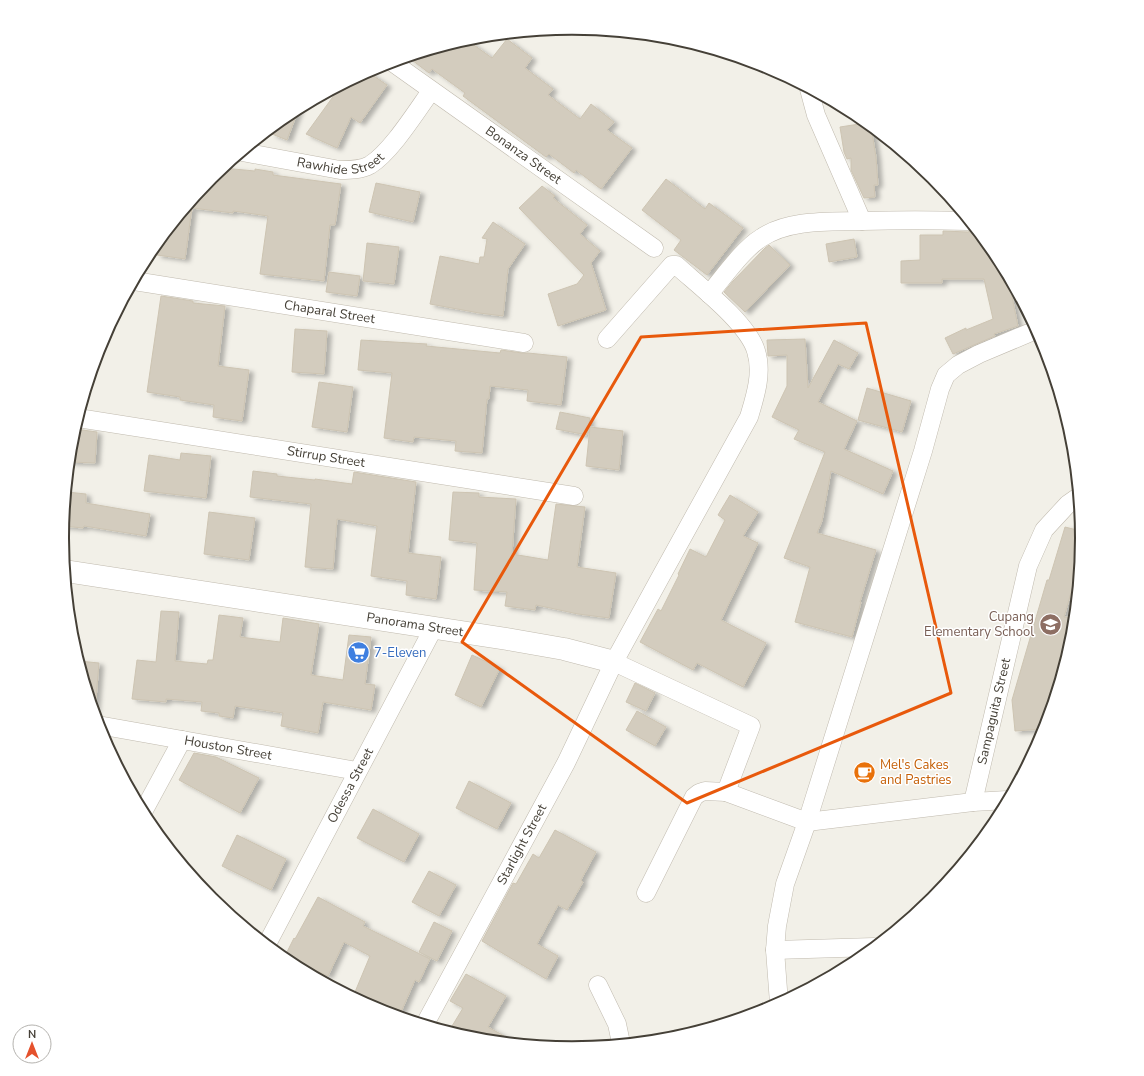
<svg xmlns="http://www.w3.org/2000/svg" width="1144" height="1076" font-family="'Nunito Sans',sans-serif">
  <defs>
    <filter id="shadow"><feDropShadow dx="4.5" dy="2.5" stdDeviation="2" flood-color="#0004"/></filter>
  </defs>
  <rect width="100%" height="100%" fill="#f2f0e8"/>
  <g fill="#d3ccbe" stroke="#cdc4b2" filter="url(#shadow)">
    <polygon points="507,39 532,58 525,68 553,89 548,95 580,119 591,104 614,122 607,130 632,148 601,189 576,170 574,173 549,154 546,157 463,96 465,93 432,69 429,73 408,57 467,40 492,58"/>
    <polygon points="368,72 387,85 360,123 351,117 337,148 306,134 340,87 347,83 352,87 359,76"/>
    <polygon points="299,108 287,140 272,134 275,125 289,114"/>
    <polygon points="866,123 871,127 876,157 878,185 874,185 875,197 864,198 851,170 851,158 847,159 844,152 840,127"/>
    <polygon points="223,168 255,171 255,169 273,172 273,175 341,184 335,225 330,225 324,281 260,274 268,216 233,211 233,213 192,208 185,259 157,255 159,241 212,177"/>
    <polygon points="666,179 705,209 709,203 743,228 707,275 674,250 681,240 642,210"/>
    <polygon points="376,183 420,192 413,222 369,212"/>
    <polygon points="542,186 555,196 553,198 587,225 580,234 600,251 591,263 606,310 558,326 548,294 577,284 584,275 519,208"/>
    <polygon points="493,222 525,244 508,269 503,316 479,313 430,304 440,256 479,264 480,257 484,257 487,239 482,238"/>
    <polygon points="975,229 996,255 1003,268 1004,283 1009,282 1018,326 994,334 995,336 953,354 945,338 966,328 966,330 993,319 984,279 942,279 942,283 901,283 901,261 920,260 920,235 943,235 943,231 968,232"/>
    <polygon points="854,239 857,257 829,262 826,244"/>
    <polygon points="367,243 399,247 394,284 363,281"/>
    <polygon points="769,245 790,265 745,312 724,292 733,281 765,248"/>
    <polygon points="329,272 360,276 357,296 326,292"/>
    <polygon points="161,296 193,301 193,303 225,306 218,366 249,370 242,421 213,417 214,405 180,400 180,397 147,392"/>
    <polygon points="295,329 327,331 324,374 292,372"/>
    <polygon points="805,339 808,388 834,340 858,353 849,369 838,364 818,402 857,421 844,449 893,471 883,494 831,471 822,521 817,533 876,550 860,602 861,602 852,637 795,622 810,567 784,558 825,452 794,439 799,430 772,417 787,386 787,355 768,356 767,340"/>
    <polygon points="361,340 427,344 426,346 500,353 501,350 522,353 528,353 567,357 561,405 527,401 528,390 490,386 489,399 487,399 482,453 455,451 456,441 414,437 413,442 384,438 392,373 358,370"/>
    <polygon points="319,382 353,387 347,432 312,427"/>
    <polygon points="867,388 911,401 902,432 858,420"/>
    <polygon points="560,412 590,418 587,435 556,429"/>
    <polygon points="590,427 623,431 619,470 586,466"/>
    <polygon points="75,429 97,432 95,463 70,462 72,438"/>
    <polygon points="181,453 211,456 206,498 144,491 149,455 180,460"/>
    <polygon points="253,471 277,474 277,476 315,480 315,479 352,484 354,472 416,482 408,553 441,557 436,599 406,595 407,581 371,576 377,526 337,519 333,569 305,567 311,504 250,497"/>
    <polygon points="67,492 86,494 86,503 150,514 146,536 84,526 83,528 63,526"/>
    <polygon points="453,492 479,493 479,497 516,499 512,554 548,560 556,504 585,507 577,567 616,573 609,618 578,614 536,605 535,610 505,606 507,592 474,590 477,543 449,540"/>
    <polygon points="730,495 758,512 743,536 758,543 721,620 766,643 743,687 697,663 693,670 640,642 658,609 661,611 679,575 678,574 690,549 706,557 725,520 718,515"/>
    <polygon points="209,512 255,518 249,560 204,554"/>
    <polygon points="1065,527 1081,531 1082,538 1077,588 1073,586 1064,617 1074,618 1072,638 1044,729 1015,731 1012,700 1047,580 1049,580"/>
    <polygon points="161,611 179,612 175,661 207,664 208,660 213,660 219,615 243,618 240,637 280,642 283,618 319,624 311,675 343,680 349,635 371,637 365,684 375,685 371,710 323,702 318,733 281,726 283,713 235,706 233,718 219,716 219,713 201,711 202,702 166,699 166,702 132,699 137,660 156,662"/>
    <polygon points="472,655 500,668 481,707 455,695"/>
    <polygon points="79,661 99,663 95,711 94,711"/>
    <polygon points="635,683 655,693 646,711 626,702"/>
    <polygon points="637,711 666,727 655,746 626,730"/>
    <polygon points="194,753 216,757 259,778 240,813 179,780"/>
    <polygon points="469,781 511,803 497,829 456,808"/>
    <polygon points="373,809 419,834 404,862 357,838"/>
    <polygon points="555,830 596,852 581,880 583,882 567,910 558,905 537,944 558,956 546,979 482,941 513,883 516,884 533,854 539,858"/>
    <polygon points="237,835 286,859 271,890 222,866"/>
    <polygon points="429,871 456,885 439,916 412,902"/>
    <polygon points="318,897 365,922 363,926 430,959 419,982 415,980 401,1012 355,992 370,956 344,942 328,976 285,956 294,938 295,939"/>
    <polygon points="434,922 452,931 437,961 419,952"/>
    <polygon points="466,974 506,996 488,1027 515,1042 472,1038 449,1031 463,1008 450,1001"/>
  </g>
  <g fill="none" stroke-linecap="round" stroke-linejoin="round">
    <defs>
      <g id="minor">
        <path id="s1" d="M392 62 654 248"/>
        <polyline points="809,89 816,115 862,221"/>
        <path id="s2" d="M242 152 340 170C350 170 361 170 370 165 391 152 416 112 431 91"/>
        <path id="s3" d="M134 281 524 343"/>
        <path d="M709 294C723 278 743 249 761 238 789 219 829 222 862 221 897 220 933 220 968 221"/>
        <path id="s4" d="M78 418 574 496"/>
        <polyline points="614,662 751,726 726,792"/>
        <path id="s5" d="M98 725 357 771"/>
        <path id="s6" d="M973 802 1028 566 1044 530 1068 504 1078 497"/>
        <polyline points="143,812 182,740"/>
        <polyline points="646,893 694,797 699,793 705,791 726,792 807,822 973,802 1007,800"/>
        <path id="s7" d="M267 944 434 627"/>
        <polyline points="775,950 874,947"/>
        <polyline points="598,985 617,1024 621,1043"/>
        <polyline points="779,1003 775,950 777,926 785,884 807,822 923,451 940,389 946,375 958,365 979,354 1036,330"/>
        <path id="s8" d="M425 1024 566 763 614 662 660 578 749 417C755 397 763 373 756 351 748 323 698 285 676 265H672L607 339"/>
      </g>
      <g id="tertiary">
        <path id="s9" d="M65 571 507 639 564 649 614 662"/>
      </g>
    </defs>
    <use href="#minor" stroke="#c0baae" stroke-width="19"/>
    <use href="#tertiary" stroke="#c0baae" stroke-width="23"/>
    <use href="#minor" stroke="#fff" stroke-width="18"/>
    <use href="#tertiary" stroke="#fff" stroke-width="22"/>
  </g>
  <path fill="none" stroke="#e8590c" stroke-width="3" stroke-linejoin="round" d="M866 323 951 693 687 803 462 642 641 337Z"/>
  <defs>
    <symbol id="school-disc" viewBox="-11 -11 22 22"><circle r="9.5" fill="#8d6e63" stroke="#fff"/><path d="M0-5L7-2L0 1L-7-2ZM-4 1L0 2.5L4 1V4Q0 6-4 4Z" fill="#fff"/></symbol>
    <symbol id="supermarket-disc" viewBox="-11 -11 22 22"><circle r="9.5" fill="#3f7fe0" stroke="#fff"/><path d="M-6-5.5h2.5l.6 2H6L4.5 2H-2.5L-4.4-4H-6ZM-1.5 3.2a1.3 1.3 0 1 0 .1 0ZM3 3.2a1.3 1.3 0 1 0 .1 0Z" fill="#fff"/></symbol>
    <symbol id="cafe-disc" viewBox="-11 -11 22 22"><circle r="9.5" fill="#e8710a" stroke="#fff"/><path d="M-5.5-4.5H6V0H3Q3 3.5 0 3.5H-2.5Q-5.5 3.5-5.5 0ZM3-3.2v2h1.7v-2ZM-6 4.5H4V6H-6Z" fill="#fff"/></symbol>
  </defs>
  <g fill-rule="evenodd">
    <use href="#school-disc" x="1038" y="612" width="25" height="25"/>
    <use href="#supermarket-disc" x="346" y="640" width="25" height="25"/>
    <use href="#cafe-disc" x="852" y="760" width="25" height="25"/>
  </g>
  <g text-anchor="middle" dominant-baseline="central" stroke-width="3" stroke-linejoin="round" paint-order="stroke">
    <g font-size="13" fill="#454037" stroke="#fff">
      <text stroke="none"><textPath href="#s2" startOffset="101">Rawhide Street</textPath></text>
      <text stroke="none"><textPath href="#s1" startOffset="161">Bonanza Street</textPath></text>
      <text stroke="none"><textPath href="#s3" startOffset="198">Chaparal Street</textPath></text>
      <text stroke="none"><textPath href="#s4" startOffset="251">Stirrup Street</textPath></text>
      <text stroke="none"><textPath href="#s9" startOffset="354">Panorama Street</textPath></text>
      <text stroke="none"><textPath href="#s6" startOffset="93">Sampaguita Street</textPath></text>
      <text stroke="none"><textPath href="#s5" startOffset="132">Houston Street</textPath></text>
      <text stroke="none"><textPath href="#s7" startOffset="179">Odessa Street</textPath></text>
      <text stroke="none"><textPath href="#s8" startOffset="204">Starlight Street</textPath></text>
    </g>
    <g font-size="13" fill="#785e54" stroke="#fff" text-anchor="end">
      <text x="1034" y="617">Cupang<tspan x="1034" dy="15">Elementary School</tspan></text>
    </g>
    <g font-size="13" fill="#366cbe" stroke="#fff" text-anchor="start">
      <text x="374" y="653">7-Eleven</text>
    </g>
    <g font-size="13" fill="#c56008" stroke="#fff" text-anchor="start">
      <text x="880" y="765">Mel's Cakes<tspan x="880" dy="15">and Pastries</tspan></text>
    </g>
  </g>
  <path d="M0 0H1144V1076H0ZM69 538a503 503 0 1 1 1006 0a503 503 0 1 1-1006 0Z" fill="#fff" fill-rule="evenodd"/>
  <path fill="none" stroke="#454037" stroke-width="2" d="M69 538a503 503 0 1 1 1006 0a503 503 0 1 1-1006 0Z"/>
  <g transform="translate(32 1044)"><circle r="19" fill="#ffffff" stroke="#b5b3af"/>
  <path d="M0-3L7 15L0 10L-7 15Z" fill="#e5512c"/>
  <text y="-6" font-size="11" font-weight="bold" text-anchor="middle" fill="#454037">N</text>
  </g>
</svg>
